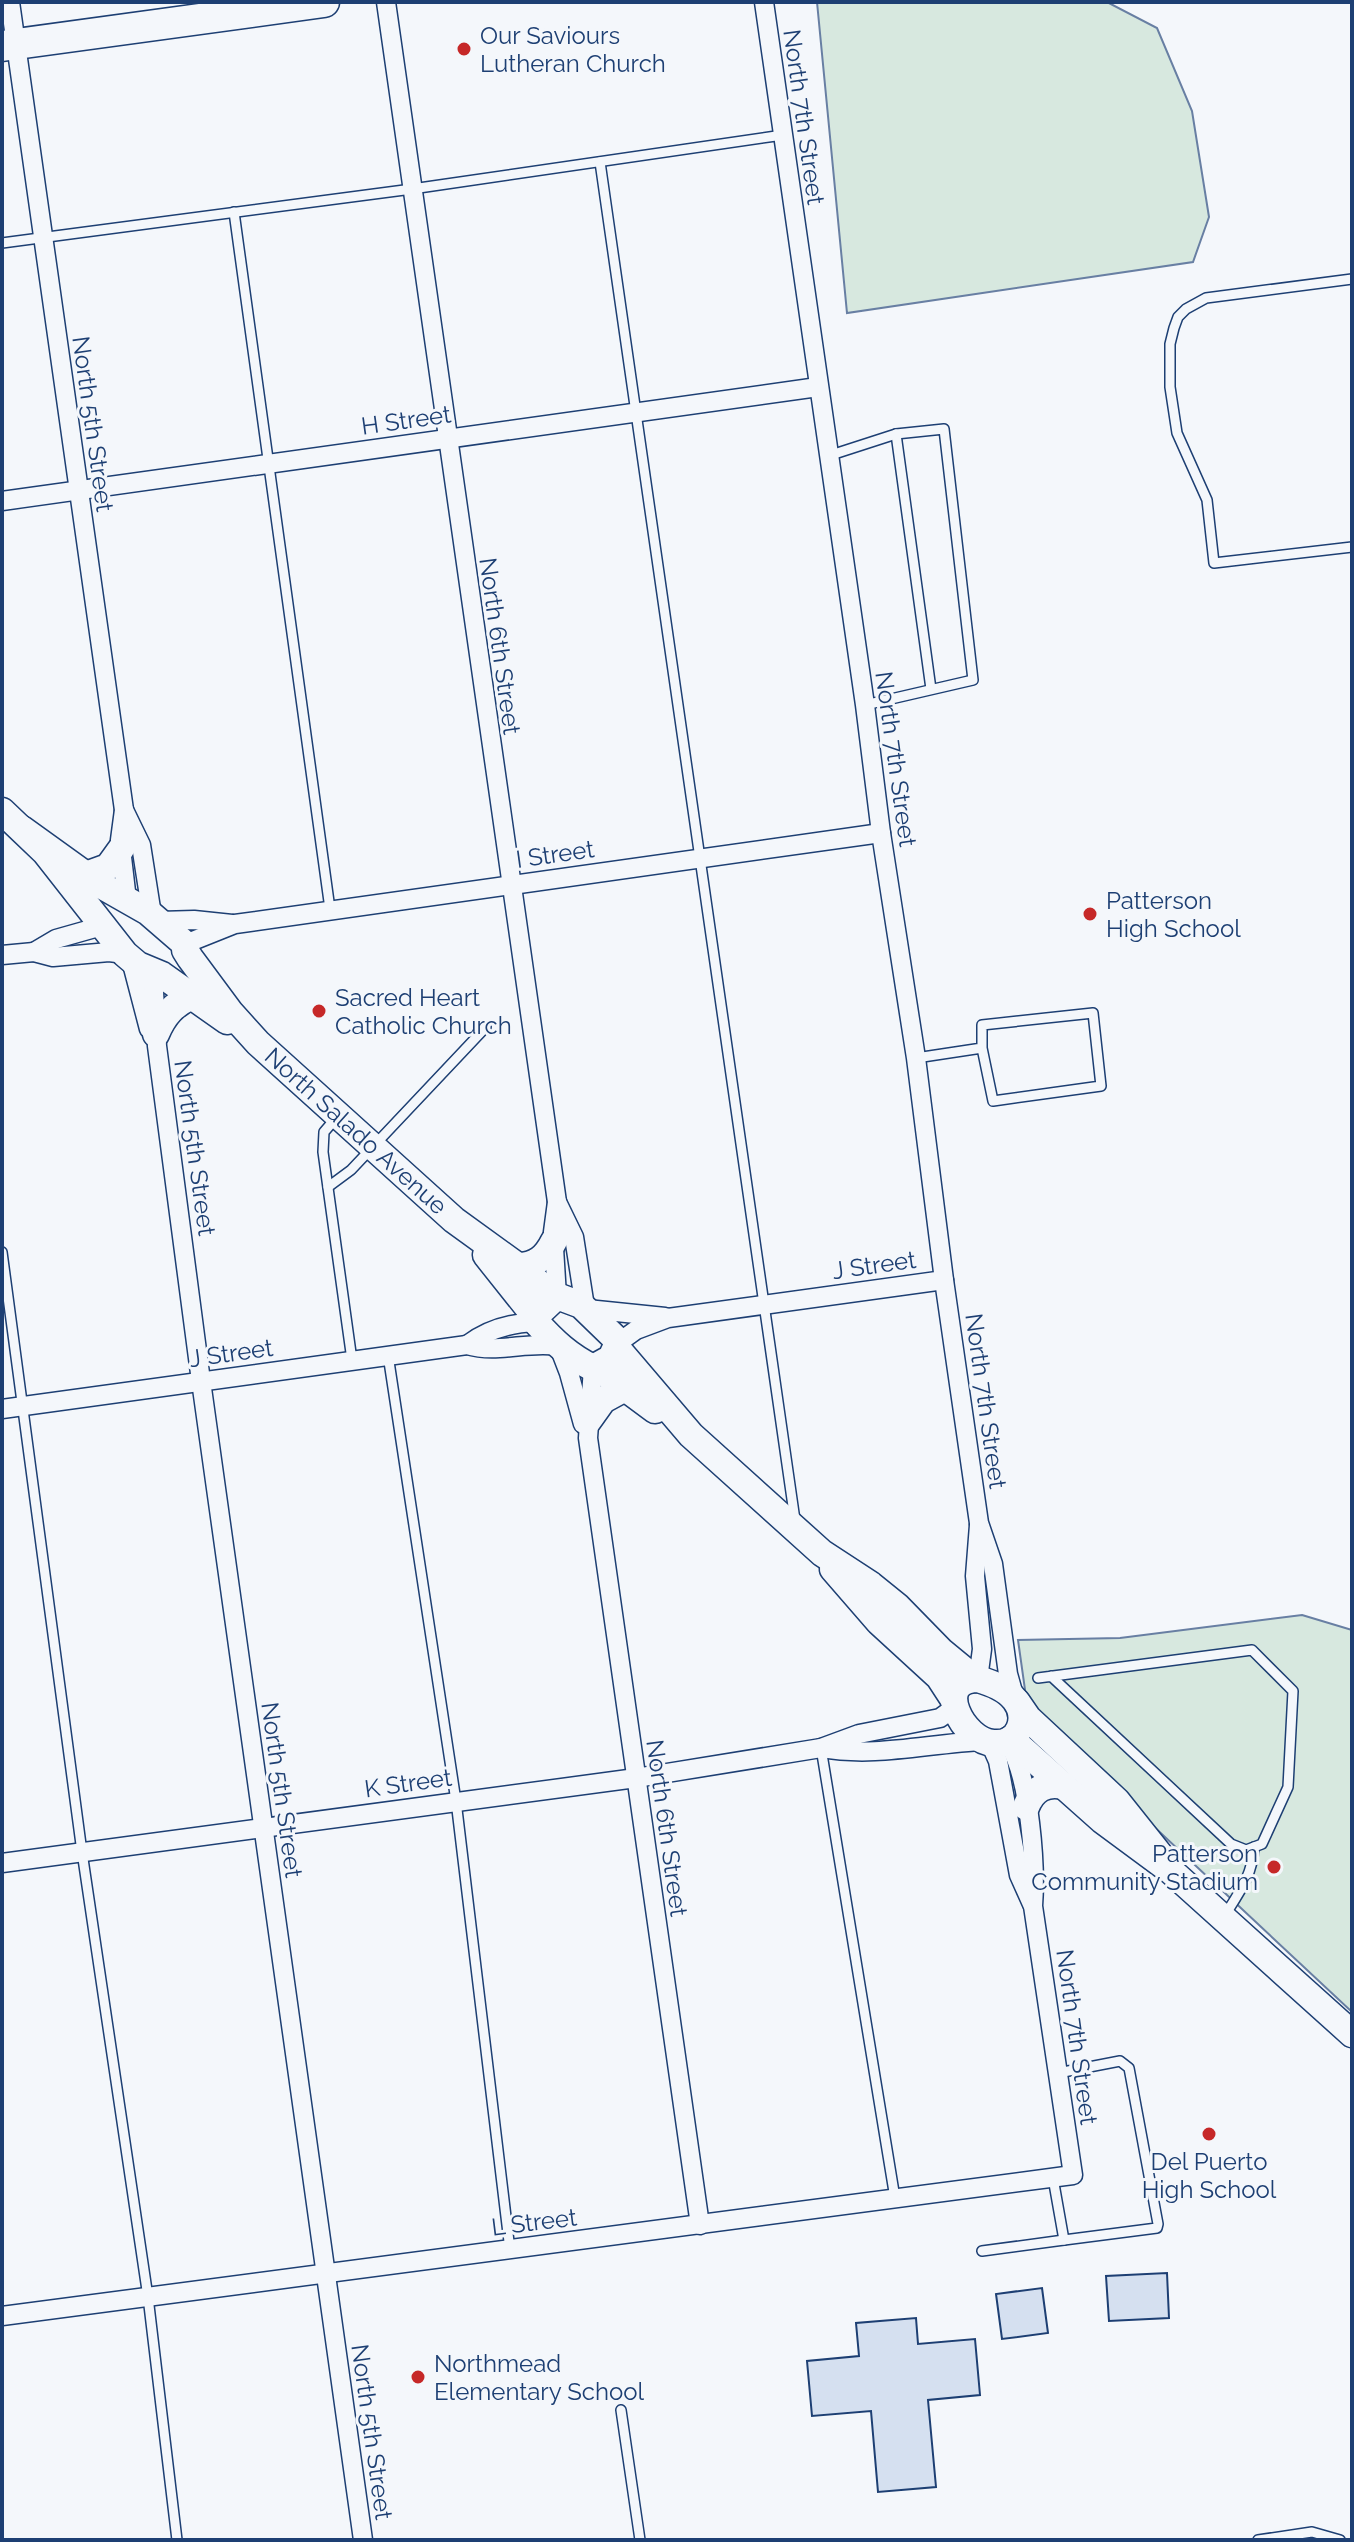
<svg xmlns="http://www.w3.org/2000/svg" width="1354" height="2542" font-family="Raleway,sans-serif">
  <rect width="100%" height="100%" fill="#f4f7fb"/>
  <g fill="#d7e8df" stroke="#687fa3" stroke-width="2">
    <polygon points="817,2 1107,2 1157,28 1192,111 1209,217 1193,262 847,313"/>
    <polygon points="1302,1615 1352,1630 1352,2012 1041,1721 1026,1697 1018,1640 1120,1638"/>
  </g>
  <g fill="#d5e0f0" stroke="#1d3f73" stroke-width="2">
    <polygon points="1167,2273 1169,2318 1109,2321 1106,2276"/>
    <polygon points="1042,2288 1048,2333 1002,2339 996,2294"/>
    <polygon points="916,2318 918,2344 975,2339 980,2395 928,2400 936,2487 878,2492 871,2411 812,2416 807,2361 859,2356 856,2323"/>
  </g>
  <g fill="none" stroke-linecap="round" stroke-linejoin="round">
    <defs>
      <g id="lane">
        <polyline points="600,162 795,1520"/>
        <polyline points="234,212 330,909"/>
        <polyline points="2,243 412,189 783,135"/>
        <polyline points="1352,279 1206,298 1186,309 1178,317 1174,328 1170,344 1170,387 1177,433 1207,500 1214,563 1352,547"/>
        <polyline points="896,434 931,689"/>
        <polyline points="828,456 896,434 944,429 973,680 865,705"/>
        <polyline points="916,1058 982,1048 993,1101 1101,1086 1093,1013 982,1025 982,1048"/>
        <polyline points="336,1118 324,1132 323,1152 352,1360"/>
        <polyline points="328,1187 351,1170 486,1027"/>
        <polyline points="2,1252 82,1852 148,2297 177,2540"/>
        <polyline points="388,1355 456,1801 510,2250"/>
        <polyline points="1038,1678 1252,1650 1293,1691 1288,1787 1262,1844 1246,1850 1231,1844 1051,1676"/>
        <polyline points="821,1748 895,2198"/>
        <path d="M1225 1915C1239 1893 1253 1874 1254 1847"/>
        <polyline points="1053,2178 1064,2240 1157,2228 1158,2224 1129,2068 1120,2061 1058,2073"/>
        <polyline points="982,2251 1064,2240"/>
        <polyline points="621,2410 640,2540"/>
        <polyline points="1258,2540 1312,2532 1340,2540"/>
      </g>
      <g id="street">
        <polyline points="10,2 124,810 120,840 127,900"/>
        <polyline points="386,2 557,1202 553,1232 557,1296"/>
        <polyline points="764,2 865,705 881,833 916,1058 944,1280 979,1523 993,1564 1008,1674 1015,1699"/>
        <polyline points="2,501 818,387"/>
        <polyline points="124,810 141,845 152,915"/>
        <polyline points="159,921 194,920 232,924"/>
        <polyline points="185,944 235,924 881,833"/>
        <polyline points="34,952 56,939 102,926"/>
        <polyline points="2,955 34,952 53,957 109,952 125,954"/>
        <polyline points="131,960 149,1029"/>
        <polyline points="153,973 157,1046 201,1381 363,2540"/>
        <polyline points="557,1202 574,1237 585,1307"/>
        <polyline points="587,1309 665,1317"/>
        <polyline points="618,1343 636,1330 668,1318 944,1280"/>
        <path d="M467 1345C488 1329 510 1323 536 1322"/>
        <polyline points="559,1347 569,1373 583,1424"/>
        <polyline points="593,1368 588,1438 700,2225"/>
        <path d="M2 1409 467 1345C498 1354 527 1341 558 1346"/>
        <polyline points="978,1679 982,1649 975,1576 979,1525"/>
        <polyline points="990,1743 998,1761 1019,1875 1032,1904"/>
        <path d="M821 1748C877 1758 929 1743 985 1741"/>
        <polyline points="2,1863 636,1778 821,1748 859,1734 940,1718 951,1710 954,1703"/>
        <path d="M2 2316 1073 2175 1033 1906C1036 1865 1030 1779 1009 1744"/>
      </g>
      <g id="secondary">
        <polyline points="2,811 45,852 125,954 138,965 162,975 227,1021"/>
        <polyline points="22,829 97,883 148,912 185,944 185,950 190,958 230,1012 258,1043 454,1220 530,1275 554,1298"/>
        <polyline points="86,875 108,867 121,849"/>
        <path d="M156 1034C164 1015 174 1004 192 996"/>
        <polyline points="486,1255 537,1319"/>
        <path d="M518 1266C536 1266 546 1257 554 1241"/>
        <path d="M557 1296 581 1305 614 1337 618 1343 611 1358 593 1368C569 1356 554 1342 536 1322L539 1313Z"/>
        <polyline points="616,1347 691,1435 822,1553 871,1585 897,1606 941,1651 975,1679"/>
        <polyline points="597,1367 655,1410"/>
        <polyline points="588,1421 603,1400 625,1388"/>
        <polyline points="833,1569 879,1622 939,1677 954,1700"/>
        <path d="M978 1679C991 1683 1006 1688 1015 1700 1029 1718 1019 1745 994 1743 963 1742 931 1680 978 1679Z"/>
        <polyline points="1017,1702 1028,1718 1117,1801 1160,1855"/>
        <polyline points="1011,1739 1102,1820 1171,1871 1352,2034"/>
        <path d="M1026 1807C1033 1789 1046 1782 1064 1786"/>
      </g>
      <polyline id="primary" points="2,46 324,2"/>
    </defs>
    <use href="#lane" stroke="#1d3f73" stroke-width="12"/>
    <use href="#street" stroke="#1d3f73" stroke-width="21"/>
    <use href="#secondary" stroke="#1d3f73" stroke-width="29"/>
    <use href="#primary" stroke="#1d3f73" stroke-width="33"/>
    <use href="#lane" stroke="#f4f7fb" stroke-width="9"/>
    <use href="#street" stroke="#f4f7fb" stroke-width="18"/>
    <use href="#secondary" stroke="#f4f7fb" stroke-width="26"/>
    <use href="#primary" stroke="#f4f7fb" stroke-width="30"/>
  </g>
  <g fill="#c62828" stroke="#f4f7fb" stroke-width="3">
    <circle cx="464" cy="49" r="8"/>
    <circle cx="1090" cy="914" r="8"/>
    <circle cx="319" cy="1011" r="8"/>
    <circle cx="1274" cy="1867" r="8"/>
    <circle cx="1209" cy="2134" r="8"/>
    <circle cx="418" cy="2377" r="8"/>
  </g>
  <g text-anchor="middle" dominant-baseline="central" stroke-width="6" stroke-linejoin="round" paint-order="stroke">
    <g font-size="24" fill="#1d3f73" stroke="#f4f7fb" text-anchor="start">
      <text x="480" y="35">Our Saviours<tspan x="480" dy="28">Lutheran Church</tspan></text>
      <text x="1106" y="900">Patterson<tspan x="1106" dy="28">High School</tspan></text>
      <text x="335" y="997">Sacred Heart<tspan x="335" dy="28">Catholic Church</tspan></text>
      <text x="1258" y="1853" text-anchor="end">Patterson<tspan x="1258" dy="28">Community Stadium</tspan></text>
      <text x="1209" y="2161" text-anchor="middle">Del Puerto<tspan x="1209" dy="28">High School</tspan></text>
      <text x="434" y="2363">Northmead<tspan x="434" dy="28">Elementary School</tspan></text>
    </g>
    <g font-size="24" fill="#1d3f73" stroke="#f4f7fb">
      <text transform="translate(804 117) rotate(82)">North 7th Street</text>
      <text transform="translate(406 420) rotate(-8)">H Street</text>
      <text transform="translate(93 424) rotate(82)">North 5th Street</text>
      <text transform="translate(500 646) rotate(82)">North 6th Street</text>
      <text transform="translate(896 759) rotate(82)">North 7th Street</text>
      <text transform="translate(555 854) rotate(-8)">I Street</text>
      <text transform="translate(356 1131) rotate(42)">North Salado Avenue</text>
      <text transform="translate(195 1148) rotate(82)">North 5th Street</text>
      <text transform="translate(874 1265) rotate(-8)">J Street</text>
      <text transform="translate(231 1353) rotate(-8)">J Street</text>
      <text transform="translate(986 1401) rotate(82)">North 7th Street</text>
      <text transform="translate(408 1783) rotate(-8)">K Street</text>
      <text transform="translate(282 1790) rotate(82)">North 5th Street</text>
      <text transform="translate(667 1828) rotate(82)">North 6th Street</text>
      <text transform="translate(1077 2037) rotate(82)">North 7th Street</text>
      <text transform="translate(534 2222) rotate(-7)">L Street</text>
      <text transform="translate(372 2432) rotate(82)">North 5th Street</text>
    </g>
  </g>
  <rect width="1354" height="2542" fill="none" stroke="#1d3f73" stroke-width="8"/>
</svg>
